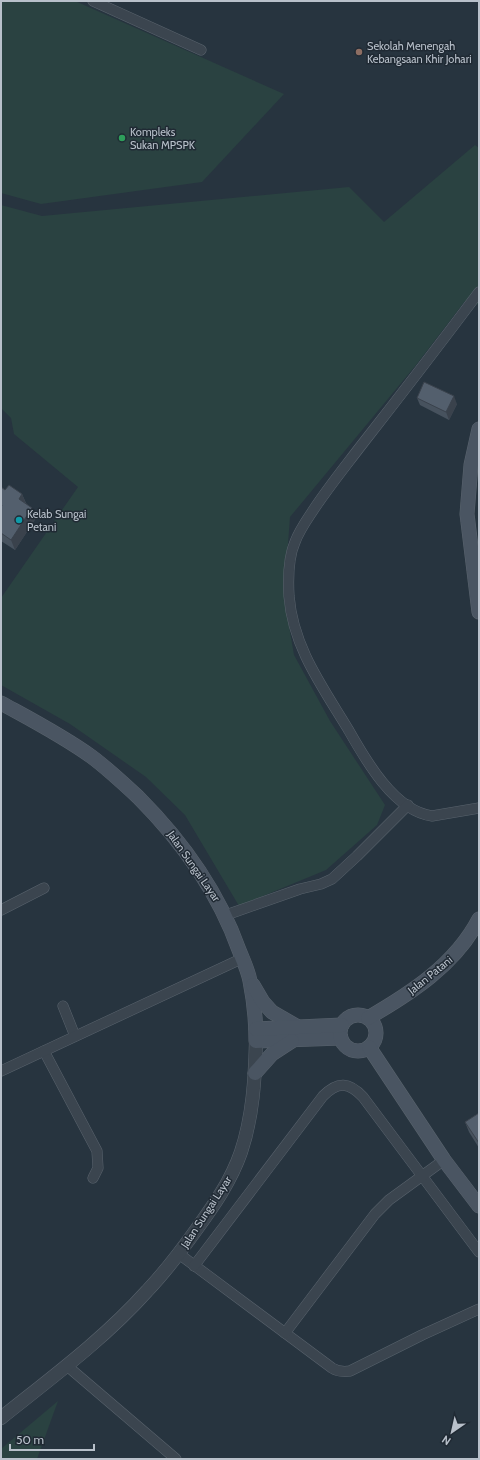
<svg xmlns="http://www.w3.org/2000/svg" width="480" height="1460" font-family="Cabin,sans-serif">
  <rect width="100%" height="100%" fill="#27343f"/>
  <g fill="#2a4241">
    <polygon points="1,1 75,1 284,94 202,182 41,204 1,193"/>
    <polygon points="475,145 479,148 479,305 465,301 416,365 290,517 284,597 294,655 330,721 385,805 377,825 326,870 239,906 185,815 146,777 70,724 1,685 1,598 78,487 14,434 11,418 1,408 1,205 42,216 349,187 384,222"/>
    <polygon points="58,1401 37,1459 1,1459 1,1449"/>
  </g>
  <g fill="none" stroke-linecap="round" stroke-linejoin="round">
    <defs>
      <g id="minor">
        <polyline points="93,1 201,50"/>
        <path d="M479 292C440 344 400 396 360 447 344 468 327 489 312 512 306 521 299 531 295 542 288 558 288 578 289 596 293 647 322 686 348 729 365 759 394 811 432 816L479 808"/>
        <polyline points="1,910 44,888"/>
        <polyline points="226,915 300,889 321,884 332,879 357,856 408,805"/>
        <polyline points="63,1006 75,1036"/>
        <polyline points="44,1051 97,1151 98,1168 93,1178"/>
        <polyline points="1,1071 243,958"/>
        <path d="M179 1254 332 1368C338 1372 343 1372 350 1371L422 1335 479 1309"/>
        <path d="M194 1266 323 1096C338 1081 349 1082 363 1097L479 1252"/>
        <polyline points="285,1333 375,1214 389,1200 444,1160"/>
        <polyline points="66,1365 176,1459"/>
      </g>
      <path id="tertiary" d="M1 1418C51 1378 104 1339 147 1291 165 1272 181 1251 196 1230 214 1205 231 1181 241 1152 253 1116 255 1079 256 1041"/>
      <g id="secondary">
        <polyline points="479,429 471,465 467,514 479,612"/>
        <path d="M1 703C32 720 63 736 92 757 108 769 123 783 138 797 182 841 218 891 239 950 243 960 248 970 250 981 254 1001 256 1021 256 1041L341 1038"/>
        <polyline points="253,985 263,1002 272,1012 298,1027"/>
        <circle cx="358" cy="1033" r="18"/>
        <path d="M368 1018C411 993 455 965 479 919"/>
        <polyline points="256,1029 342,1025"/>
        <polyline points="369,1047 444,1160 479,1206"/>
        <polyline points="255,1073 272,1054 292,1041"/>
      </g>
    </defs>
    <use href="#minor" stroke="#59636d" stroke-width="11"/>
    <use href="#tertiary" stroke="#59636d" stroke-width="14"/>
    <use href="#secondary" stroke="#59636d" stroke-width="15"/>
    <use href="#minor" stroke="#3b454f" stroke-width="10"/>
    <use href="#tertiary" stroke="#3b454f" stroke-width="13"/>
    <use href="#secondary" stroke="#4a5562" stroke-width="14"/>
  </g>
  <g fill="#47525e">
    <polygon points="417,398 457,404 449,420 420,405"/>
    <polygon points="1,487 5,490 22,494 26,503 36,518 15,550 1,541"/>
    <polygon points="479,1113 479,1148 469,1132 465,1122"/>
  </g>
  <g fill="#3a424c">
    <polygon points="454,396 457,404 449,420 446,412"/>
    <polygon points="22,494 26,504 19,499"/>
    <polygon points="32,508 36,518 15,550 11,540"/>
  </g>
  <g fill="#535f6d" stroke="#3a424c">
    <polygon points="424,382 454,396 446,412 417,398"/>
    <polygon points="9,485 22,494 19,499 32,508 11,540 1,533 1,507 2,505 1,505 1,487 5,490"/>
    <polygon points="479,1113 479,1143 465,1122"/>
  </g>
  <circle fill="#8d6e63" stroke="#202a34" stroke-width="1.5" cx="359" cy="52" r="4"/>
  <circle fill="#2e9e5b" stroke="#202a34" stroke-width="1.5" cx="122" cy="138" r="4"/>
  <circle fill="#0f9aa8" stroke="#202a34" stroke-width="1.5" cx="19" cy="520" r="4"/>
  <g text-anchor="middle" dominant-baseline="central" stroke-width="3" stroke-linejoin="round" paint-order="stroke">
    <g font-size="11" fill="#b8c0ca" stroke="#202a34" text-anchor="start">
      <text x="367" y="46">Sekolah Menengah<tspan x="367" dy="13">Kebangsaan Khir Johari</tspan></text>
      <text x="130" y="132">Kompleks<tspan x="130" dy="13">Sukan MPSPK</tspan></text>
      <text x="27" y="514">Kelab Sungai<tspan x="27" dy="13">Petani</tspan></text>
    </g>
    <g font-size="11" fill="#b8c0ca" stroke="#202a34">
      <text transform="translate(194 866) rotate(55)">Jalan Sungai Layar</text>
      <text transform="translate(430 975) rotate(-39)">Jalan Patani</text>
      <text transform="translate(206 1212) rotate(-57)">Jalan Sungai Layar</text>
    </g>
  </g>
  <rect width="480" height="1460" fill="none" stroke="#b8c0ca" stroke-width="4"/>
  <g transform="translate(452 1432) rotate(214)" stroke="#202a34" stroke-width="3" paint-order="stroke">
  <path d="M0-3L7 15L0 10L-7 15Z" fill="#b8c0ca"/>
  <text y="-6" font-size="11" font-weight="bold" text-anchor="middle" fill="#b8c0ca">N</text>
  </g>
  <path d="M10 1444v6h84v-6" fill="none" stroke="#b8c0ca" stroke-width="2"/>
  <text x="16" y="1444" font-size="12" fill="#b8c0ca" stroke="#202a34" stroke-width="3" paint-order="stroke">50 m</text>
</svg>
